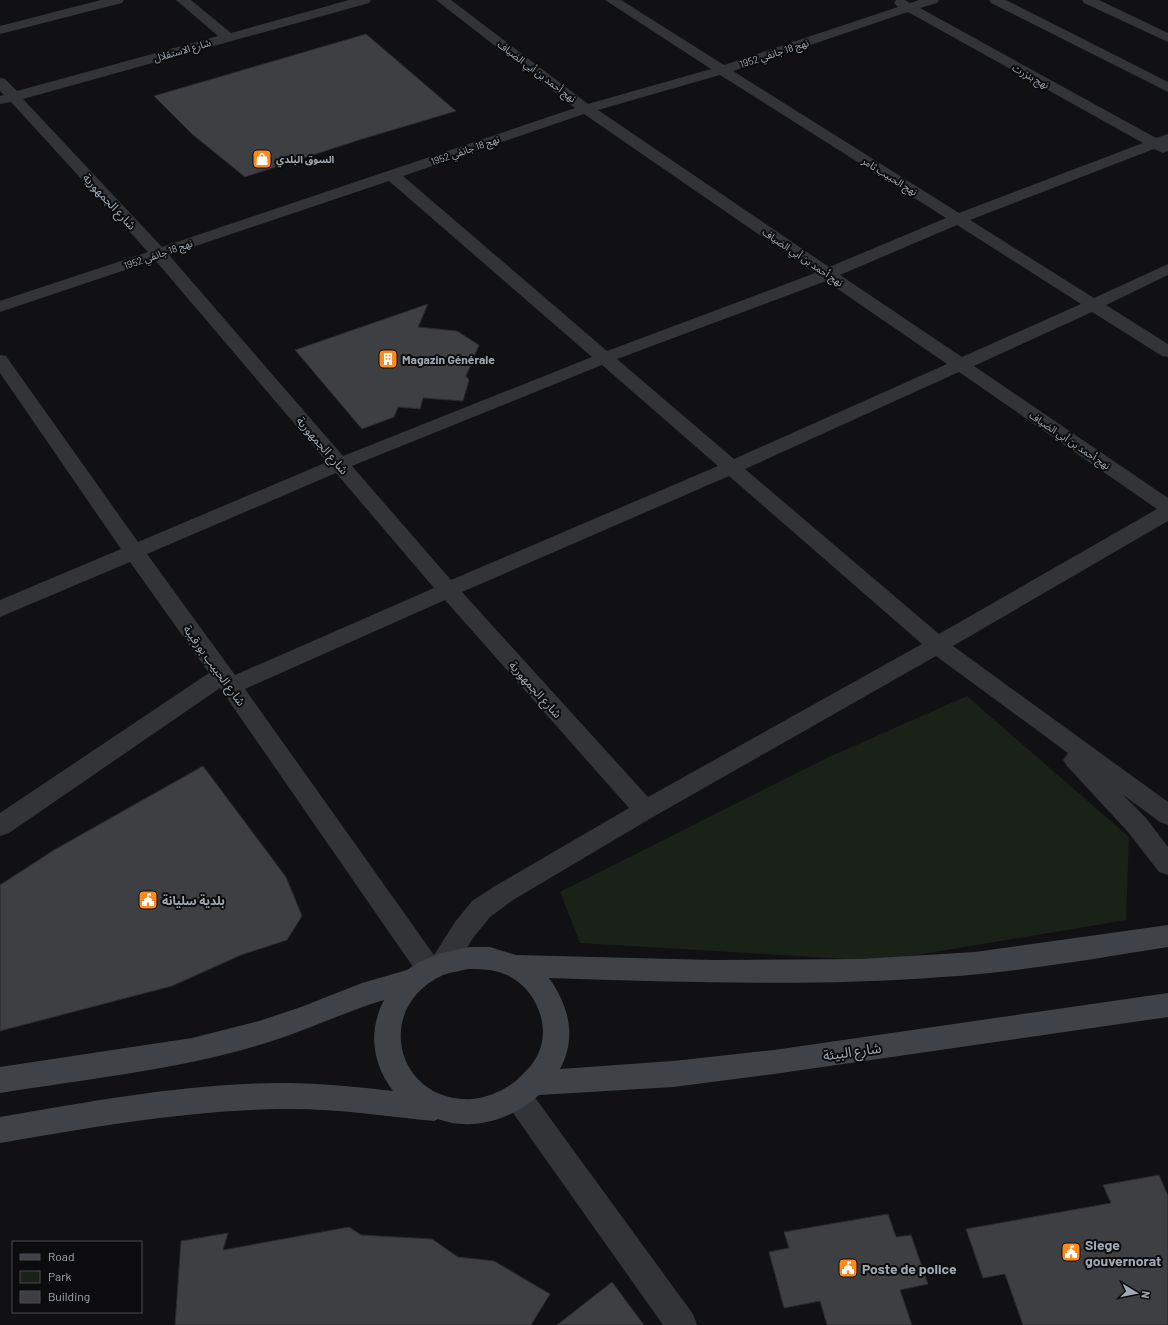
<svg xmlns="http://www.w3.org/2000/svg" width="1168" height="1325" font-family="Barlow,'Noto Sans Arabic',sans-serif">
  <rect width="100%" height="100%" fill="#111113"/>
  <polygon fill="#192119" points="967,696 1129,837 1126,920 881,961 580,943 560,892 829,757"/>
  <g fill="#3d3f43" stroke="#2b2b2f">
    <polygon points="366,34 456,111 359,140 245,177 192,134 154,96"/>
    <polygon points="428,304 418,327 457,331 479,345 466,376 469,380 463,401 423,398 420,409 398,407 394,417 362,429 295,350"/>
    <polygon points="203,766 286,877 302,916 287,940 241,955 172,986 0,1031 0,885 54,850"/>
    <polygon points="1159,1175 1168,1196 1168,1325 1023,1325 1005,1274 983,1278 966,1229 1111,1203 1103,1185"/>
    <polygon points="888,1214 896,1237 911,1235 928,1284 900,1290 912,1325 827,1325 820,1301 784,1308 769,1252 789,1248 784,1232"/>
    <polygon points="349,1227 361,1235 432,1239 458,1257 494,1261 550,1294 531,1325 175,1325 181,1241 228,1233 223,1250"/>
    <polygon points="612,1282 644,1325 557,1325"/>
  </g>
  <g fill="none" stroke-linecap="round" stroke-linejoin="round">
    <g fill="#323438" fill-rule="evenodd">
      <polygon points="101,0 124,0 122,3 0,34 0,26"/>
      <path d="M176 0H191L231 33 349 0H371L369 3 23 99 162 247 575 108 436 0H451L588 104 711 69 605 0H621L724 65 898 7 894 3 896 0H905L910 3 919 0H939L937 3 920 8 1156 138 1168 134V151L1163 153 1154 149 970 220 1094 298 1168 264V275L1106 305 1168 344V357L1162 356 1092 312 974 366 1168 498V521L953 646 1168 802V825L1160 822 1122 794 1146 818 1168 847V875L1159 872 1128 832 1067 766 1063 760 1068 753 936 656 653 817 513 900 490 917 473 938 453 970 444 973 441 972 438 977 429 980 420 977 220 688 9 833 0 836V813L209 673 130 562 0 617V600L121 549 0 373V355L6 356 138 542 327 462 155 260 0 312V301L148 252 11 102 0 104V96L4 95 0 91V78L5 79 17 91 218 36ZM908 12 1143 143 959 213 733 71ZM720 75 946 218 829 267 598 110ZM584 114 815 273 607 351 403 176ZM389 181 592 357 343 456 169 255ZM957 225 1081 304 962 357 840 275ZM826 281 947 364 734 459 617 359ZM602 365 718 466 451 580 352 466ZM959 372 1157 509 939 634 745 469ZM336 473 434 588 235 675 147 554ZM729 476 922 644 648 797 462 592ZM445 600 629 808 495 886 472 901 455 922 434 955 245 689Z"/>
      <polygon points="989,0 1006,0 1168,82 1168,92 991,3"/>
      <polygon points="1082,0 1099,0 1168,33 1168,42 1084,3"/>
      <polygon points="518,1084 528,1088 693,1314 697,1325 663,1325 508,1106 504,1097 508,1088"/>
    </g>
    <path fill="#3f4348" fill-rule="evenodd" d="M1168 925V947C1093 959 1018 972 942 977 812 987 680 982 549 978 569 1006 577 1038 560 1069L673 1061 774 1050 1168 993V1017L774 1074 673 1087 539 1095C513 1119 472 1132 438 1119L434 1121C384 1116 333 1108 283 1109 188 1110 93 1127 0 1143V1117C94 1101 188 1083 284 1083 320 1083 357 1087 393 1091 372 1063 368 1031 384 1000 341 1013 301 1033 259 1045 175 1070 86 1079 0 1093V1067L192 1038 259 1021 301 1007 362 983 407 970 419 962 441 953 469 947H490L516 955 713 960 861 959 975 952ZM469 969C479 969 489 969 499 972 532 981 553 1023 538 1054 533 1065 525 1072 517 1080 505 1090 489 1097 473 1099 396 1104 372 1007 443 975 451 972 460 971 469 969Z"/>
  </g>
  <defs>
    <symbol id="shop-square" viewBox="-11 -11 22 22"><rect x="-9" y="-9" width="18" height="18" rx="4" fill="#ff8a1c" stroke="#0c0c0e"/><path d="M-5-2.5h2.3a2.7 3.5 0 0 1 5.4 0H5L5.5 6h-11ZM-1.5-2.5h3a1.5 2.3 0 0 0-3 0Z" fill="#fff"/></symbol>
    <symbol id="building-square" viewBox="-11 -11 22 22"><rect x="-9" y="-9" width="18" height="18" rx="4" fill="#ff8a1c" stroke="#0c0c0e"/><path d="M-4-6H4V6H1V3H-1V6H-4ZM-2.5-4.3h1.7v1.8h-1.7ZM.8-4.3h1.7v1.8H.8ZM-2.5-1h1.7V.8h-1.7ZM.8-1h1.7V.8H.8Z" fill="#fff"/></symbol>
    <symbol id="civic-square" viewBox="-11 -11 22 22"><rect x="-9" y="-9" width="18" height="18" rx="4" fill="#ff8a1c" stroke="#0c0c0e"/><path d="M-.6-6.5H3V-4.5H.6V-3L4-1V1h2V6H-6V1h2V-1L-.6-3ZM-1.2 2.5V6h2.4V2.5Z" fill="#fff"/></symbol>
  </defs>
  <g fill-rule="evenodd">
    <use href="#shop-square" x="251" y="148" width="22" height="22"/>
    <use href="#building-square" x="377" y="348" width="22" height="22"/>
    <use href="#civic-square" x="137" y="889" width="22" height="22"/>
    <use href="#civic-square" x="1060" y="1241" width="22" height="22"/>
    <use href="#civic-square" x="837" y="1257" width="22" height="22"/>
  </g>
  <g text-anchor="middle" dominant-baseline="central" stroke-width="4" stroke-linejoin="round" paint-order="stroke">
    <g font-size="10" fill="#a1aab4" stroke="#0c0c0e">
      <text transform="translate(182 50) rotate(-16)">شارع الاستقلال</text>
      <text transform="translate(774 53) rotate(-18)">نهج 18 جانفي 1952</text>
      <text transform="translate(537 71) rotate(37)">نهج أحمد بن أبي الضياف</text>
      <text transform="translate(1031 76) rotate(29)">نهج بنزرت</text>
      <text transform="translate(465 150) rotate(-19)">نهج 18 جانفي 1952</text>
      <text transform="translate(890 176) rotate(32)">نهج الحبيب ثامر</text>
      <text transform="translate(158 254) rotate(-19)">نهج 18 جانفي 1952</text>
      <text transform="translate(803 257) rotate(34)">نهج أحمد بن أبي الضياف</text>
      <text transform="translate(1070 440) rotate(34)">نهج أحمد بن أبي الضياف</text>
    </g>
    <g font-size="10" font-weight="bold" fill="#a1aab4" stroke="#0c0c0e" text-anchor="start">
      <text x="276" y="159">السوق البلدي</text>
    </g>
    <g font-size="12" fill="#a1aab4" stroke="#0c0c0e">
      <text transform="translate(110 201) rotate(47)">شارع الجمهورية</text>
      <text transform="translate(323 445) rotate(49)">شارع الجمهورية</text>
      <text transform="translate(215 665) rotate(54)">شارع الحبيب بورقيبة</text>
      <text transform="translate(536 689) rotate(48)">شارع الجمهورية</text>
    </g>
    <g font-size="12" font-weight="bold" fill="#a1aab4" stroke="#0c0c0e" text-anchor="start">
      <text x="402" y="359">Magazin Générale</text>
      <text x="162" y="900">بلدية سليانة</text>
    </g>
    <g font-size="14" fill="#a1aab4" stroke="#0c0c0e">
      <text transform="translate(852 1051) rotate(-8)">شارع البيئة</text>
    </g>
    <g font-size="14" font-weight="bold" fill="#a1aab4" stroke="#0c0c0e" text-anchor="start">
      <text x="1085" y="1244">Siege<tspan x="1085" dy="16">gouvernorat</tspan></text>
      <text x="862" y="1268">Poste de police</text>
    </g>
  </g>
  <rect x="12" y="1241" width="130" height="72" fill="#0c0c0e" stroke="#484b50"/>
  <rect x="20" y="1254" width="20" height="6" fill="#3f4348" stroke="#484b50"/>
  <text x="48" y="1261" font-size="12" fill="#a1aab4">Road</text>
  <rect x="20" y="1271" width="20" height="12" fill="#192119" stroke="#484b50"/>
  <text x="48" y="1281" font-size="12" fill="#a1aab4">Park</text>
  <rect x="20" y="1291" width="20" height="12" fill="#3d3f43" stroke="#484b50"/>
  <text x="48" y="1301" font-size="12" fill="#a1aab4">Building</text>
  <g transform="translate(1136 1293) rotate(100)" stroke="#0c0c0e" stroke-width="3" paint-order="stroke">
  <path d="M0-3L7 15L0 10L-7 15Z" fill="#a1aab4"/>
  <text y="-6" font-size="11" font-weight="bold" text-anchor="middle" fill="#a1aab4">N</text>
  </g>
</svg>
